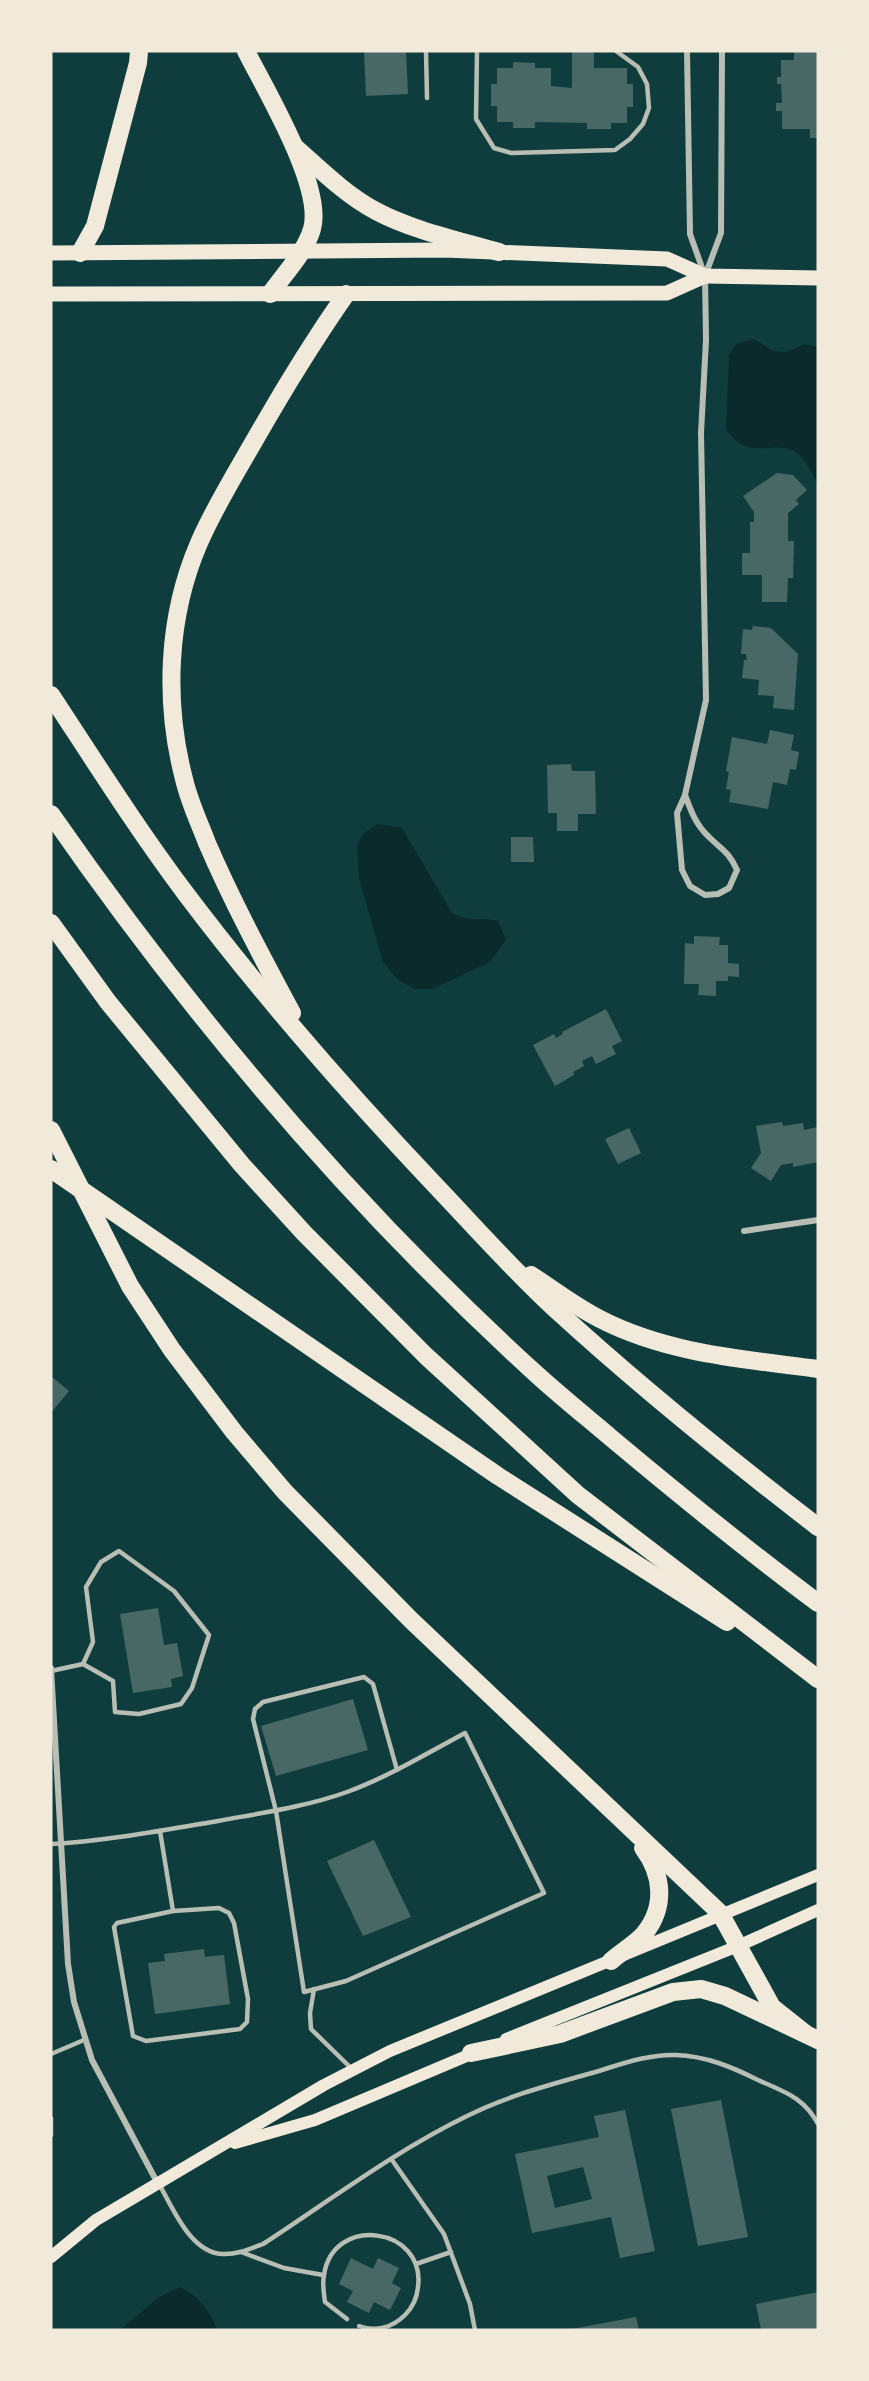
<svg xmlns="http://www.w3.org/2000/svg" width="869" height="2381" font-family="Poppins,sans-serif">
  <rect width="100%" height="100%" fill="#0f3d3e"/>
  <g fill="#0a2a2b">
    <path d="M754 339 773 351 786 352 805 344 818 347V485C806 460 798 443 767 448 759 449 747 448 739 443 735 440 730 434 726 430L729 355 736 344Z"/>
    <path d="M377 824 402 828 452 913C466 922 482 917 498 921L506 940 490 962 432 989H415L398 980 383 962 359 878 357 845 365 832Z"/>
    <path d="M181 2287C200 2299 209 2309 217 2330H120L159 2297Z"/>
  </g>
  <g fill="#486865" fill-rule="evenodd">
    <polygon points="364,51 406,51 408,94 366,96"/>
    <polygon points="572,51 594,51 594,68 627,68 627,84 633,84 633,107 627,107 627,123 611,123 611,129 587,129 587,123 535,122 535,128 513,128 513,122 497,122 497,106 491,106 491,84 497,84 497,68 513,68 513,62 535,63 535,68 551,68 551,86 572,88"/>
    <polygon points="794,51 818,51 818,138 810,138 810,129 782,129 782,111 776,111 776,103 782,103 781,84 777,84 777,77 781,77 781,60 794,60"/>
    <polygon points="777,473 793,475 807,490 796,500 799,504 788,513 788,541 794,541 793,578 788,578 787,602 762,602 762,575 742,575 742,553 750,553 750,522 754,522 754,512 743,496"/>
    <polygon points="753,626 771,628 798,654 794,710 773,708 774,696 758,695 759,680 742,678 744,660 747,660 746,654 741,654 743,629 752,630"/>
    <polygon points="770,730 794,735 791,750 799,752 796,770 790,769 787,785 773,782 768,809 729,802 731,790 726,789 729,772 726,771 732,737 767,744"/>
    <polygon points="571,764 572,771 595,771 596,814 578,814 578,831 557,831 557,813 548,813 547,765"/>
    <polygon points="511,837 533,837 534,862 511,862"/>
    <polygon points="694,936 720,937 719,945 728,945 728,963 739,964 739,977 728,976 728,981 716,981 716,996 698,995 699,984 684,984 685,943 694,944"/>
    <polygon points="606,1009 622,1041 612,1046 616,1054 596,1064 592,1056 582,1061 584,1066 573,1072 574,1075 555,1086 533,1045 554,1034 556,1038 563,1034 562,1032"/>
    <polygon points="782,1122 783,1126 803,1123 804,1130 818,1127 818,1162 793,1167 793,1163 781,1165 771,1181 751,1168 761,1153 756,1126"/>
    <polygon points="629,1128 641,1153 618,1164 605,1139"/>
    <polygon points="51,1376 69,1391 51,1413"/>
    <polygon points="158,1608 164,1645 177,1643 183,1676 171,1679 172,1687 133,1693 120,1614"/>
    <polygon points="353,1699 368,1750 276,1776 261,1726"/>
    <polygon points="374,1840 411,1917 363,1936 327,1861"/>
    <polygon points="204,1949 205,1957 224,1955 230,2004 155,2014 148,1963 165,1961 164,1954"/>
    <polygon points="721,2100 748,2237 698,2246 671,2109"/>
    <path d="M625 2110 655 2251 620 2258 611 2217 532 2233 515 2154 599 2137 594 2116ZM583 2167 592 2199 555 2208 547 2176Z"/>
    <polygon points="351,2258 373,2269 378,2258 399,2268 392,2283 401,2288 390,2310 374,2302 369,2313 347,2302 353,2291 339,2284"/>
    <polygon points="818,2292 818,2330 761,2330 756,2304"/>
    <polygon points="636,2317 639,2330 572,2330 572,2329"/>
  </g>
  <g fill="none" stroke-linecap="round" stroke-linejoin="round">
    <g stroke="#b8beb3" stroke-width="4.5">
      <polyline points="426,51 427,98"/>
      <polyline points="477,51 476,119 494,148 511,153 615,150 630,139 643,124 649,108 647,84 638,67 616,51"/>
      <polyline points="51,1671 83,1664 93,1642 86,1587 101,1562 119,1551 174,1591 209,1635 192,1688 181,1704 139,1714 115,1712 113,1681 83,1664"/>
      <polyline points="160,1831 173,1911"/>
      <path d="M51 1844C107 1841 163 1830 218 1821 261 1813 305 1807 347 1792 388 1777 426 1754 465 1733L544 1893 346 1981 304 1992 276 1811 253 1719 255 1709 263 1702 364 1677 373 1684 397 1770"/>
      <polygon points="219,1908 229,1913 234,1923 248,1999 247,2022 240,2029 146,2041 133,2036 114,1927 117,1923 173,1911"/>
      <polyline points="314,1989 310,2013 311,2029 351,2068"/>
      <polyline points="51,2054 84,2040"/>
      <polyline points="51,2118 51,2135"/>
      <polyline points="392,2160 444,2234 470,2304 475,2330"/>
      <path d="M159 2184C173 2208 190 2252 222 2254 236 2255 250 2249 263 2244 329 2201 395 2151 467 2116 507 2096 549 2085 592 2073 619 2065 647 2054 676 2055 706 2056 732 2067 758 2080 784 2092 804 2097 818 2124"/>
      <polyline points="241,2252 284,2268 323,2275"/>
      <polyline points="416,2264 451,2252"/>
      <path d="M347 2319 325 2302C324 2294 322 2283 324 2275 333 2214 426 2227 418 2287 417 2298 413 2307 405 2315 392 2328 375 2332 359 2326"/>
    </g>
    <g stroke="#b8beb3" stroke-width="6">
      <polyline points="705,276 721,233 722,51"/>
      <path d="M685 795C691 811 696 825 709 837 722 850 729 852 737 870L729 888 718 894 705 895 690 886 682 870 677 813 685 795 706 700 701 433 706 340 705 276 690 234 687 51"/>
      <polyline points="744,1231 818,1220"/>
      <polyline points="51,1668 68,1964 74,2002 92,2060 158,2184"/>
    </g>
    <g stroke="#f1e9da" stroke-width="12">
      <polyline points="506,2039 738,1946 818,1910"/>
      <polyline points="235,2143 315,2120 476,2052"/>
      <polyline points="51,2257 96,2220 324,2085 390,2051 818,1875"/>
    </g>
    <g stroke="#f1e9da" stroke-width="15">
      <polyline points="51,253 445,250 667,259 705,276 818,278"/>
      <polyline points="51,294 667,293 705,276"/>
    </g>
    <g stroke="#f1e9da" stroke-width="18">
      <path d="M246 51C266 91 324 187 312 229 305 253 284 274 270 294"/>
      <path d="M296 148C321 170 346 195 376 211 411 230 461 241 499 252"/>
      <polyline points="80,253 95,226 138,63 139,51"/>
      <path d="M51 695C95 762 138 830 186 894 263 996 347 1092 435 1185 474 1226 512 1269 554 1308 638 1385 727 1457 818 1527"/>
      <path d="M51 814C192 1017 351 1205 534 1372 558 1394 584 1415 610 1437 678 1494 747 1550 818 1603"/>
      <polyline points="51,923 108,1002 242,1165 304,1233 426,1356 578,1495 818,1679"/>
      <path d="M292 1013C262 957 232 901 207 843 199 822 189 801 184 779 164 702 167 617 199 543 215 506 237 471 257 436 285 387 314 340 346 294"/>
      <polyline points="51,1130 130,1286 172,1350 234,1432 285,1492 411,1620 720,1913 772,2007 806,2034"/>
      <polyline points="51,1169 498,1476 727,1622"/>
      <path d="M531 1275C554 1290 576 1307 600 1319 668 1354 744 1359 818 1369"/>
      <path d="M611 1961C621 1952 635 1944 644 1934 666 1907 663 1875 643 1848"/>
      <polyline points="471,2053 560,2034 673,1992 701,1989 725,1996 818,2040"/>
    </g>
  </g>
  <rect width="869" height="2381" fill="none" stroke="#f1e9da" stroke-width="105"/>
</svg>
